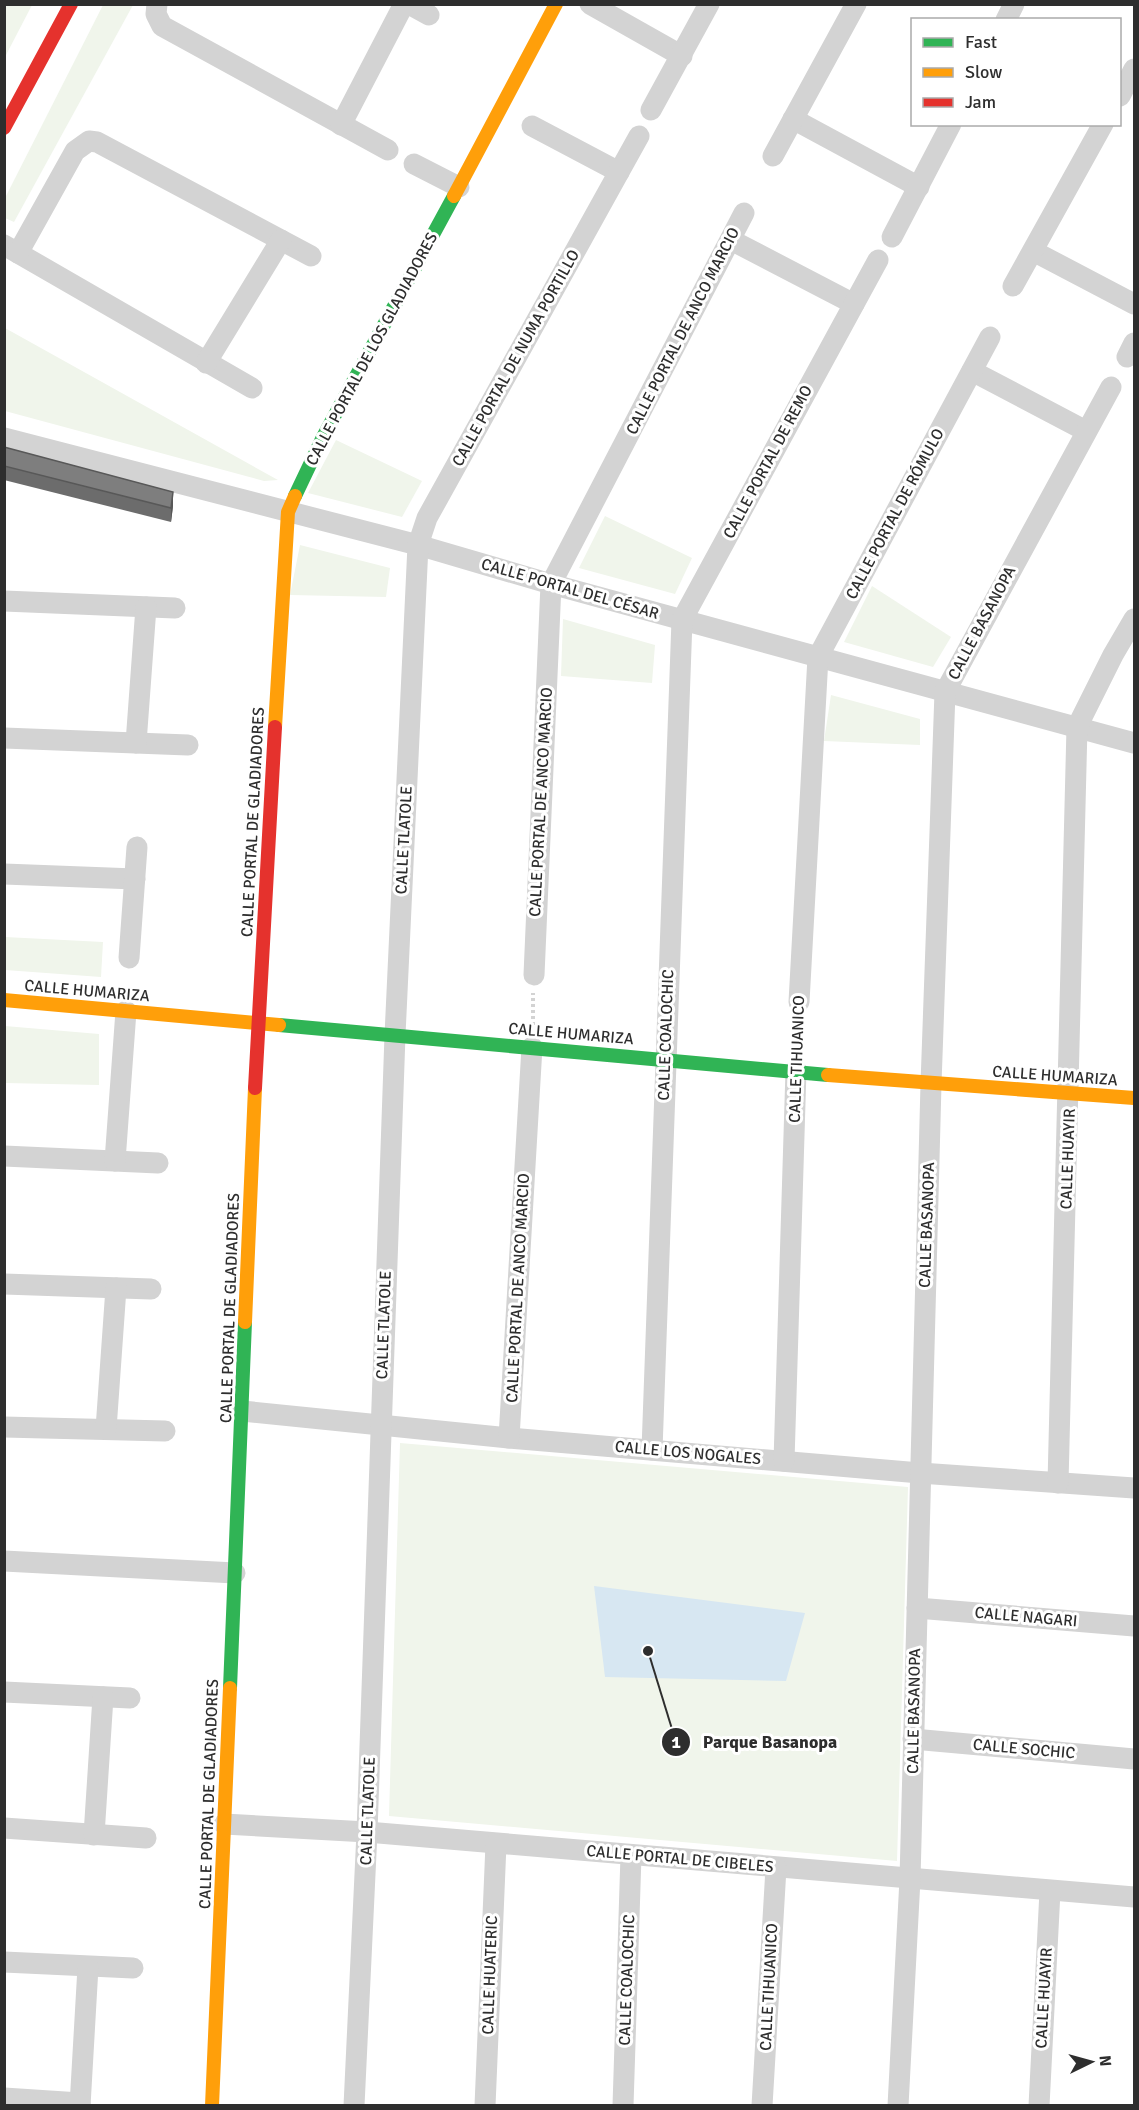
<svg xmlns="http://www.w3.org/2000/svg" width="1139" height="2110" font-family="Signika,sans-serif">
  <rect width="100%" height="100%" fill="#fff"/>
  <g fill="#f0f5eb">
    <polygon points="5,4 32,5 5,57 4,5"/>
    <polygon points="103,5 133,5 14,222 5,218 5,198"/>
    <polygon points="5,328 278,480 264,481 5,411"/>
    <polygon points="336,440 422,481 402,517 308,493"/>
    <polygon points="605,516 692,558 675,594 579,568"/>
    <polygon points="300,545 390,568 386,597 290,595"/>
    <polygon points="872,586 951,637 933,667 844,642"/>
    <polygon points="563,619 655,645 652,683 561,676"/>
    <polygon points="831,695 920,719 920,745 824,741"/>
    <polygon points="5,937 103,942 101,977 5,970"/>
    <polygon points="5,1026 99,1034 99,1085 5,1083"/>
    <polygon points="400,1443 908,1487 897,1861 389,1816"/>
  </g>
  <polygon fill="#d7e7f2" points="594,1586 805,1613 786,1681 605,1677"/>
  <g fill="none" stroke-linecap="round" stroke-linejoin="round">
    <g stroke="#d3d3d3" stroke-width="4" stroke-dasharray="3 3" stroke-linecap="butt">
      <polyline points="533,1025 533,993"/>
      <polyline points="797,1049 798,1021"/>
    </g>
    <g stroke="#d3d3d3" stroke-width="21">
      <polyline points="157,4 156,14 162,26 388,150"/>
      <polyline points="409,4 429,15"/>
      <polyline points="590,4 682,56"/>
      <polyline points="1006,20 1014,4"/>
      <polyline points="1120,96 1134,69"/>
      <polyline points="651,110 709,4"/>
      <polyline points="793,119 919,187"/>
      <polyline points="341,125 404,4"/>
      <polyline points="532,126 619,172"/>
      <polyline points="773,156 856,4"/>
      <polyline points="414,164 459,187"/>
      <polyline points="892,237 951,124"/>
      <polyline points="731,240 854,304"/>
      <polyline points="4,245 252,388"/>
      <polyline points="1033,251 1134,304"/>
      <polyline points="18,253 75,151 89,141 97,142 311,256"/>
      <polyline points="1013,286 1103,124"/>
      <polyline points="1127,357 1134,343"/>
      <polyline points="206,363 281,240"/>
      <polyline points="972,371 1086,431"/>
      <polyline points="4,438 418,545 551,584 1134,743"/>
      <polyline points="4,601 175,608"/>
      <polyline points="4,738 188,745"/>
      <polyline points="136,743 146,607"/>
      <polyline points="4,874 135,879"/>
      <polyline points="129,958 137,847"/>
      <polyline points="534,975 551,584 744,213"/>
      <polyline points="799,1002 818,657 990,337"/>
      <polyline points="4,1156 158,1163"/>
      <polyline points="115,1161 126,1011"/>
      <polyline points="4,1284 151,1289"/>
      <polyline points="242,1411 509,1438 920,1473 1134,1488"/>
      <polyline points="4,1427 165,1431"/>
      <polyline points="106,1429 116,1288"/>
      <polyline points="509,1438 532,1047"/>
      <polyline points="652,1450 682,620 878,260"/>
      <polyline points="784,1461 796,1070"/>
      <polyline points="1058,1483 1077,727 1113,655 1134,619"/>
      <polyline points="4,1561 235,1573"/>
      <polyline points="917,1608 1134,1626"/>
      <polyline points="4,1692 130,1698"/>
      <polyline points="913,1739 1134,1759"/>
      <polyline points="224,1824 367,1832 1134,1897"/>
      <polyline points="4,1828 146,1838"/>
      <polyline points="94,1835 103,1697"/>
      <polyline points="4,1962 133,1968"/>
      <polyline points="4,2098 80,2103"/>
      <polyline points="80,2106 88,1967"/>
      <polyline points="354,2106 367,1832 395,1035 418,545 427,518 639,136"/>
      <polyline points="485,2106 496,1844"/>
      <polyline points="623,2106 631,1855"/>
      <polyline points="762,2106 776,1868"/>
      <polyline points="898,2106 910,1879 931,1084 945,692 1111,387"/>
      <polyline points="1039,2106 1050,1891"/>
    </g>
    <g stroke="#30b455" stroke-width="14">
      <polyline points="295,496 323,437 454,196"/>
      <polyline points="279,1025 828,1075"/>
      <polyline points="230,1688 245,1322"/>
    </g>
    <g stroke="#ff9f0a" stroke-width="14">
      <polyline points="454,196 556,4"/>
      <polyline points="275,727 288,512 295,496"/>
      <polyline points="4,1000 279,1025"/>
      <polyline points="828,1075 1134,1098"/>
      <polyline points="245,1322 255,1088"/>
      <polyline points="212,2106 230,1688"/>
    </g>
    <g stroke="#e5322d" stroke-width="14">
      <polyline points="4,128 71,4"/>
      <polyline points="255,1088 275,727"/>
    </g>
  </g>
  <polygon fill="#6c6c6c" points="4,447 173,506 171,522 4,480"/>
  <polygon fill="#585858" points="173,492 173,506 171,522 171,508"/>
  <polygon fill="#7e7e7e" stroke="#585858" stroke-width="1.5" points="4,447 173,492 171,508 4,466"/>
  <g text-anchor="middle" dominant-baseline="central" stroke-width="6" stroke-linejoin="round" paint-order="stroke">
    <g font-size="16" fill="#2e2e2e" stroke="#fff">
      <text transform="translate(683 331) rotate(-63)">CALLE PORTAL DE ANCO MARCIO</text>
      <text transform="translate(372 349) rotate(-62)">CALLE PORTAL DE LOS GLADIADORES</text>
      <text transform="translate(516 358) rotate(-61)">CALLE PORTAL DE NUMA PORTILLO</text>
      <text transform="translate(768 462) rotate(-62)">CALLE PORTAL DE REMO</text>
      <text transform="translate(895 514) rotate(-62)">CALLE PORTAL DE RÓMULO</text>
      <text transform="translate(570 589) rotate(16)">CALLE PORTAL DEL CÉSAR</text>
      <text transform="translate(982 623) rotate(-62)">CALLE BASANOPA</text>
      <text transform="translate(541 802) rotate(-87)">CALLE PORTAL DE ANCO MARCIO</text>
      <text transform="translate(253 822) rotate(-87)">CALLE PORTAL DE GLADIADORES</text>
      <text transform="translate(404 840) rotate(-87)">CALLE TLATOLE</text>
      <text transform="translate(87 991) rotate(5)">CALLE HUMARIZA</text>
      <text transform="translate(571 1034) rotate(5)">CALLE HUMARIZA</text>
      <text transform="translate(666 1035) rotate(-88)">CALLE COALOCHIC</text>
      <text transform="translate(797 1059) rotate(-88)">CALLE TIHUANICO</text>
      <text transform="translate(1055 1076) rotate(4)">CALLE HUMARIZA</text>
      <text transform="translate(1068 1159) rotate(-88)">CALLE HUAYIR</text>
      <text transform="translate(927 1225) rotate(-88)">CALLE BASANOPA</text>
      <text transform="translate(518 1288) rotate(-87)">CALLE PORTAL DE ANCO MARCIO</text>
      <text transform="translate(230 1308) rotate(-88)">CALLE PORTAL DE GLADIADORES</text>
      <text transform="translate(384 1325) rotate(-88)">CALLE TLATOLE</text>
      <text transform="translate(688 1453) rotate(5)">CALLE LOS NOGALES</text>
      <text transform="translate(1026 1617) rotate(5)">CALLE NAGARI</text>
      <text transform="translate(914 1711) rotate(-89)">CALLE BASANOPA</text>
      <text transform="translate(1024 1749) rotate(5)">CALLE SOCHIC</text>
      <text transform="translate(209 1794) rotate(-88)">CALLE PORTAL DE GLADIADORES</text>
      <text transform="translate(368 1811) rotate(-88)">CALLE TLATOLE</text>
      <text transform="translate(680 1859) rotate(5)">CALLE PORTAL DE CIBELES</text>
      <text transform="translate(490 1975) rotate(-88)">CALLE HUATERIC</text>
      <text transform="translate(627 1980) rotate(-88)">CALLE COALOCHIC</text>
      <text transform="translate(769 1987) rotate(-87)">CALLE TIHUANICO</text>
      <text transform="translate(1044 1998) rotate(-87)">CALLE HUAYIR</text>
    </g>
  </g>
  <path fill="none" stroke="#2e2e2e" stroke-width="2" d="M648 1651L676 1742"/>
  <g fill="#2e2e2e" stroke="#fff" stroke-width="2">
    <circle cx="648" cy="1651" r="6"/>
    <circle cx="676" cy="1742" r="15"/>
  </g>
  <g font-size="18" text-anchor="middle" font-weight="bold" fill="#fff">
    <text x="676" y="1748">1</text>
  </g>
  <g font-size="18" text-anchor="middle" font-weight="bold" fill="#2e2e2e" stroke="#fff" stroke-width="6" stroke-linejoin="round" paint-order="stroke">
    <text x="770" y="1748">Parque Basanopa</text>
  </g>
  <rect width="1139" height="2110" fill="none" stroke="#2e2e2e" stroke-width="12"/>
  <rect x="911" y="18" width="210" height="108" fill="#ffffff" stroke="#ababab" stroke-width="1.5"/>
  <rect x="923" y="38" width="30" height="9" fill="#30b455" stroke="#ababab" stroke-width="1.5"/>
  <text x="965" y="48" font-size="18" fill="#2e2e2e">Fast</text>
  <rect x="923" y="68" width="30" height="9" fill="#ff9f0a" stroke="#ababab" stroke-width="1.5"/>
  <text x="965" y="78" font-size="18" fill="#2e2e2e">Slow</text>
  <rect x="923" y="98" width="30" height="9" fill="#e5322d" stroke="#ababab" stroke-width="1.5"/>
  <text x="965" y="108" font-size="18" fill="#2e2e2e">Jam</text>
  <g transform="translate(1091 2062) rotate(85)" stroke="#ffffff" stroke-width="4.5" paint-order="stroke">
  <path d="M0-4.5L10 22L0 15L-10 22Z" fill="#2e2e2e"/>
  <text y="-9" font-size="16" font-weight="bold" text-anchor="middle" fill="#2e2e2e">N</text>
  </g>
</svg>
